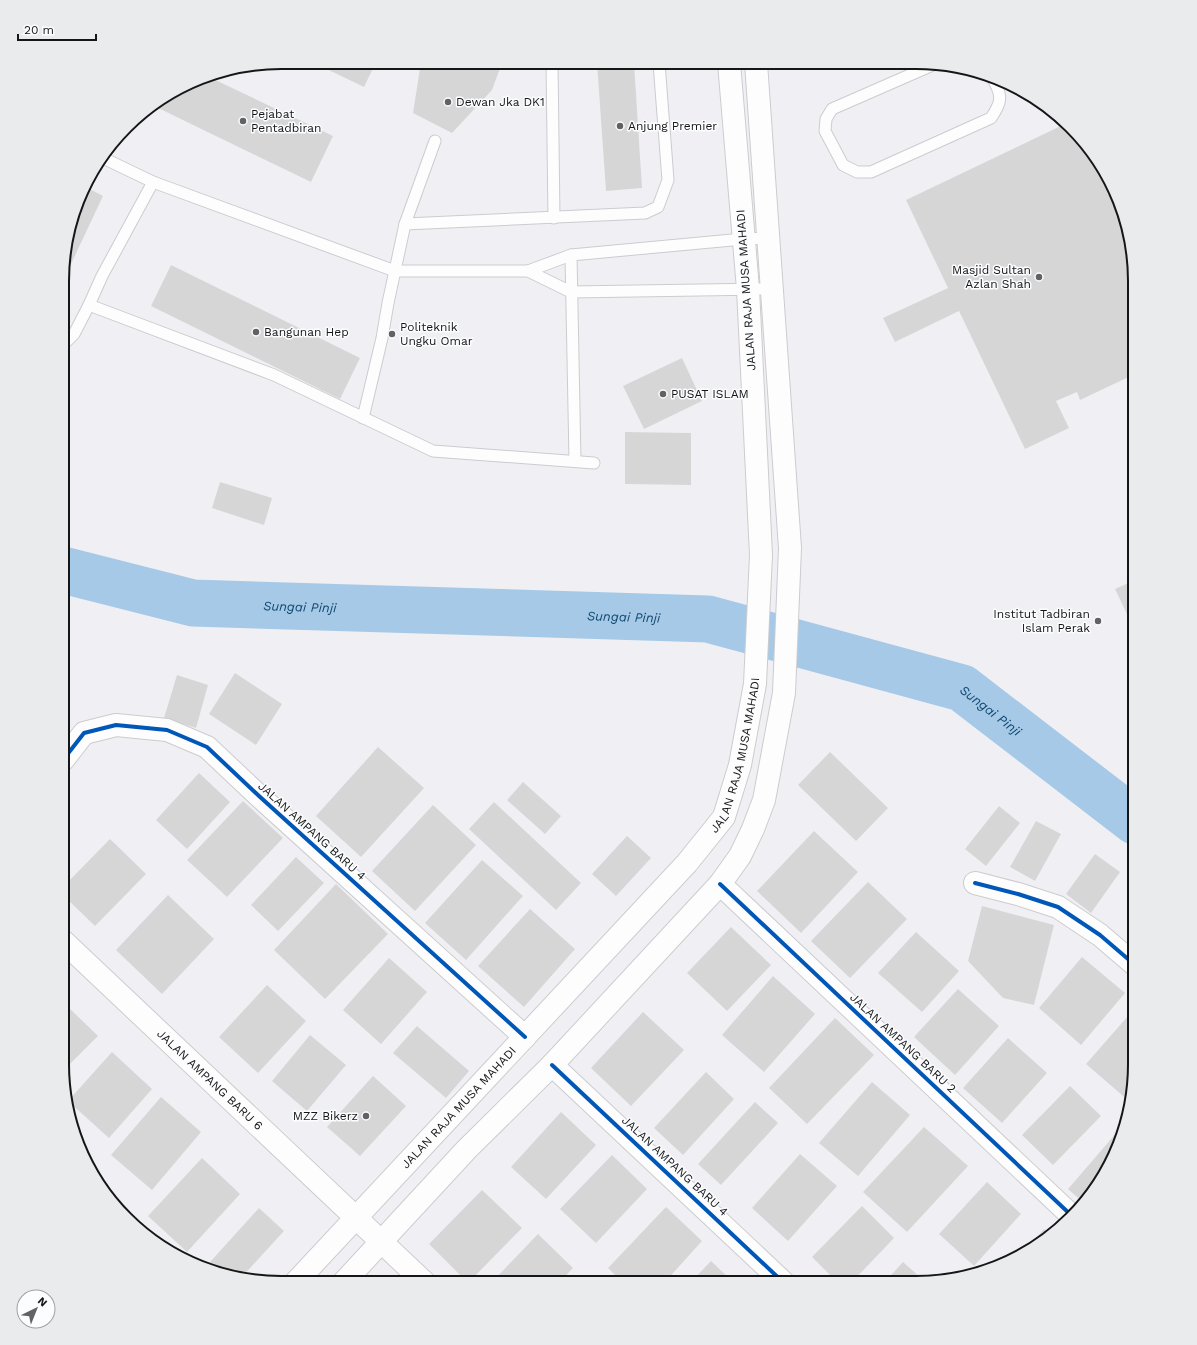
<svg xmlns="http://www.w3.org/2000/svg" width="1197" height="1345" font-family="'Work Sans',sans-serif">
  <rect width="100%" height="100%" fill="#f0f0f4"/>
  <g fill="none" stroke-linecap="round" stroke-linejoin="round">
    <path stroke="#a6c9e7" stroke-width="47" id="s1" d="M63 570 193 603 708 619 962 688 1135 821"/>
  </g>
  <g fill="#d7d6d7">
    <polygon points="312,62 376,62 364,87"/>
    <polygon points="421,62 502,63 492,90 452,133 413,113"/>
    <polygon points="597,63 634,63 642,188 606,191"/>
    <polygon points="207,76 333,136 311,182 154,106"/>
    <polygon points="1067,123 1098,159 1123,211 1135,267 1135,374 1080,400 1077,392 1056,401 1069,428 1025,449 959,311 895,342 883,318 948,288 906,200"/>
    <polygon points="86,187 103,196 64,279 64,252"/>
    <polygon points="171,265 360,358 340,399 151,306"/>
    <polygon points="682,358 702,401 644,429 623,386"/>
    <polygon points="625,432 691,433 691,485 625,484"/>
    <polygon points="64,458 67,459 64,471"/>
    <polygon points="220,482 272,498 264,525 212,508"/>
    <polygon points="1135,580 1135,631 1115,589"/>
    <polygon points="235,673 282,704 256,745 209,714"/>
    <polygon points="177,675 208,685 196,728 164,718"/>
    <polygon points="378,747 424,788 361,857 316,816"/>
    <polygon points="830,752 888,808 856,841 798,785"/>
    <polygon points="199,773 230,802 187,849 156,820"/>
    <polygon points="523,782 561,816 545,834 507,800"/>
    <polygon points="243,801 283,838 227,897 187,860"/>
    <polygon points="494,802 581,883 556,910 469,829"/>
    <polygon points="433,805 476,845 415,911 372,871"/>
    <polygon points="999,806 1020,823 986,866 965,849"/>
    <polygon points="1036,821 1061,834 1035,881 1010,867"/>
    <polygon points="814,831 858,872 801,933 757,891"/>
    <polygon points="627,836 651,858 616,896 592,874"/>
    <polygon points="110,839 146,874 95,926 63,895 63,887"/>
    <polygon points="1095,854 1120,872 1091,913 1066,894"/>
    <polygon points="296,857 324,883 278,931 251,905"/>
    <polygon points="482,860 523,896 466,960 425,923"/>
    <polygon points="868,882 907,919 850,978 811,941"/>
    <polygon points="336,884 388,934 325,999 274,950"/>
    <polygon points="168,895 214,939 162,994 116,950"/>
    <polygon points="982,906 1054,925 1034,1005 1003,998 968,961"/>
    <polygon points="530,909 575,949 524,1007 478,966"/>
    <polygon points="731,927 771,965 727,1011 687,973"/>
    <polygon points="916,932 959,971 922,1012 878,973"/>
    <polygon points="1082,957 1125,993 1081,1045 1039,1008"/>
    <polygon points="389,958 427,992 381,1044 343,1010"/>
    <polygon points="773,976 815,1014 764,1072 722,1035"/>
    <polygon points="267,985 306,1021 258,1073 219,1037"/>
    <polygon points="958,989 999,1026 955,1075 914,1037"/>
    <polygon points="66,1005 98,1036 62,1072 63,1008"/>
    <polygon points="1135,1008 1135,1078 1131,1099 1129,1101 1086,1064"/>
    <polygon points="643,1012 684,1050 631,1106 591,1068"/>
    <polygon points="835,1018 874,1055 807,1124 769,1088"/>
    <polygon points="417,1026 469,1071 446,1098 393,1053"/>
    <polygon points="310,1035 346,1065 307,1111 272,1081"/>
    <polygon points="1008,1038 1047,1073 1002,1123 963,1088"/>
    <polygon points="112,1052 152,1089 109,1138 68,1101"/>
    <polygon points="706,1072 734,1099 683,1155 654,1128"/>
    <polygon points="373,1076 406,1106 360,1156 327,1127"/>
    <polygon points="872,1082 910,1115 858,1176 819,1143"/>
    <polygon points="1070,1086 1101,1116 1053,1165 1022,1135"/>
    <polygon points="161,1097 201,1132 152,1190 111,1155"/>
    <polygon points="755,1102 778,1123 721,1185 698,1164"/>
    <polygon points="561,1112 596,1145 546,1199 511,1167"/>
    <polygon points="924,1127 968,1166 907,1232 863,1192"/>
    <polygon points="1118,1131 1122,1135 1106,1173 1084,1203 1068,1189"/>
    <polygon points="800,1154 837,1186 788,1241 752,1208"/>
    <polygon points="612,1155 647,1189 596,1243 560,1209"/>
    <polygon points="202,1158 240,1194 187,1252 148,1216"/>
    <polygon points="987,1182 1021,1214 974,1266 939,1234"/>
    <polygon points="482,1190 522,1228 468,1283 429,1244"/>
    <polygon points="862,1206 894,1238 851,1283 838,1283 812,1257"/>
    <polygon points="666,1207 702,1241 664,1283 623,1283 608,1268"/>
    <polygon points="259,1208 284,1231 241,1278 225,1276 210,1262"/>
    <polygon points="1044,1229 1051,1235 1038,1246 1022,1254"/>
    <polygon points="538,1234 573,1268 559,1283 493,1283 492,1282"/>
    <polygon points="711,1261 734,1283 690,1283"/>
    <polygon points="903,1262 921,1278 917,1283 884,1283"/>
  </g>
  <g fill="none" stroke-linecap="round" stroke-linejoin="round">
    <defs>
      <g id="lane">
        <polyline points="552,63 554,218"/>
        <path d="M935 64 832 109 826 119 825 131 843 165 857 172H871L991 118C1001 103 1003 97 994 81"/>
        <polyline points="103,158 153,182 395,271 528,271 571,255 743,239 768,238"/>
        <polyline points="153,182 102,276 89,305 274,375 433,451 594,463"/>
        <polyline points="405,224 645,213 658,207 668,180 659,63"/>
        <polyline points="571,255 575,461"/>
        <polyline points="528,271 571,292 772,289"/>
        <polyline points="64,344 74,334 89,305"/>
        <polyline points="363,418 382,338 388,303 405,224 435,141"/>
      </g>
      <g id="street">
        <polyline points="63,760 84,733 116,725 167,730 207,747 259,796 525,1037"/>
        <polyline points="975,883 1018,894 1058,907 1100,935 1135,965"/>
        <polyline points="720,884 1072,1216"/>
        <polyline points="552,1065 784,1283"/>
      </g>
      <g id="secondary">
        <path id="s2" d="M63 941 425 1283"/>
        <path id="s3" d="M295 1283 687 863 724 817 740 765 755 684 761 555 748 289 729 63"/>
        <polyline points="343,1283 467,1149 552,1065 720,884 740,856 753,829 764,800 784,693 790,548 756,63"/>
      </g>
    </defs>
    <use href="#lane" stroke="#cccccf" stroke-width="13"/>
    <use href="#street" stroke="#cccccf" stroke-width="24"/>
    <use href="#secondary" stroke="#cccccf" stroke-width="24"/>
    <use href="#lane" stroke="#fdfdfd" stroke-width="11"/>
    <use href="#street" stroke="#fdfdfd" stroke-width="22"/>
    <use href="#secondary" stroke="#fdfdfd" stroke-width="22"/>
    <defs>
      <g id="cycleway">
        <polyline points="63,760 84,733 116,725 167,730 207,747 259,796 525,1037"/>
        <polyline points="975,883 1018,894 1058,907 1100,935 1135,965"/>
        <polyline points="720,884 1072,1216"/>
        <polyline points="552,1065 784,1283"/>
      </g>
    </defs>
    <use href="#cycleway" stroke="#fcfdfe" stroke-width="6"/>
    <use href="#cycleway" stroke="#0057b8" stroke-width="4"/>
  </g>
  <g fill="#626265" stroke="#fcfdfe" stroke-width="1.5">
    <circle cx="448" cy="102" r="4"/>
    <circle cx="243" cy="121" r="4"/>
    <circle cx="620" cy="126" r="4"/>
    <circle cx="1039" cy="277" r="4"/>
    <circle cx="256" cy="332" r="4"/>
    <circle cx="392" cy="334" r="4"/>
    <circle cx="663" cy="394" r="4"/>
    <circle cx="1098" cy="621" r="4"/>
    <circle cx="366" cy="1116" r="4"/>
  </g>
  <g text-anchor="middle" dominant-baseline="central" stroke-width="3" stroke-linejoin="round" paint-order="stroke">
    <g font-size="12" fill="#151618" stroke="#fcfdfe" text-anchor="start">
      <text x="456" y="102">Dewan Jka DK1</text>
      <text x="251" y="114">Pejabat<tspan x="251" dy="14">Pentadbiran</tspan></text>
      <text x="628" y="126">Anjung Premier</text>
      <text x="1031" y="270" text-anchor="end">Masjid Sultan<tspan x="1031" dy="14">Azlan Shah</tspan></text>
      <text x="400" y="327">Politeknik<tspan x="400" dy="14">Ungku Omar</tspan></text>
      <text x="264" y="332">Bangunan Hep</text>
      <text x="671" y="394">PUSAT ISLAM</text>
      <text x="1090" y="614" text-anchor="end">Institut Tadbiran<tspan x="1090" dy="14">Islam Perak</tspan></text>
      <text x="358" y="1116" text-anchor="end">MZZ Bikerz</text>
    </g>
    <g font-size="12" fill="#151618" stroke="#fcfdfe">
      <text transform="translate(746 290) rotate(-94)">JALAN RAJA MUSA MAHADI</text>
      <text stroke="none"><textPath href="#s3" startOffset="696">JALAN RAJA MUSA MAHADI</textPath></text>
      <text transform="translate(312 831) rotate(42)">JALAN AMPANG BARU 4</text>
      <text transform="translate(903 1043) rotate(43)">JALAN AMPANG BARU 2</text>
      <text stroke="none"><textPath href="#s2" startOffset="202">JALAN AMPANG BARU 6</textPath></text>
      <text stroke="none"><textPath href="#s3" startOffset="240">JALAN RAJA MUSA MAHADI</textPath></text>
      <text transform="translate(675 1166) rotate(43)">JALAN AMPANG BARU 4</text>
    </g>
    <g font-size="13" font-style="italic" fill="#104970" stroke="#fcfdfe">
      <text stroke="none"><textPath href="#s1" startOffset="241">Sungai Pinji</textPath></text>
      <text stroke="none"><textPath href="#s1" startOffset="565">Sungai Pinji</textPath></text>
      <text stroke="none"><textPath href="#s1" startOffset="949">Sungai Pinji</textPath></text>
    </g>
  </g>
  <path d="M0 0H1197V1345H0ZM281 69H916A212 212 0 0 1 1128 281V1064A212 212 0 0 1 916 1276H281A212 212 0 0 1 69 1064V281A212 212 0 0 1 281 69Z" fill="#eaebec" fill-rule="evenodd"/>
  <path fill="none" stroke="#151618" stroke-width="2" d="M281 69H916A212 212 0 0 1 1128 281V1064A212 212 0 0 1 916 1276H281A212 212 0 0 1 69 1064V281A212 212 0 0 1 281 69Z"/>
  <g transform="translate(36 1309) rotate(43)"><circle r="19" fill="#fcfdfe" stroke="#a0a1a2"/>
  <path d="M0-3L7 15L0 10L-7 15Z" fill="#626265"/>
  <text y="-6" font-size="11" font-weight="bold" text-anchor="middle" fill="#151618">N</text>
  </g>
  <path d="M18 34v6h78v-6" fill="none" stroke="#151618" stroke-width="2"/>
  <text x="24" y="34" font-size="12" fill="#151618" stroke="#fcfdfe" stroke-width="3" paint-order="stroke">20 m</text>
</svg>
